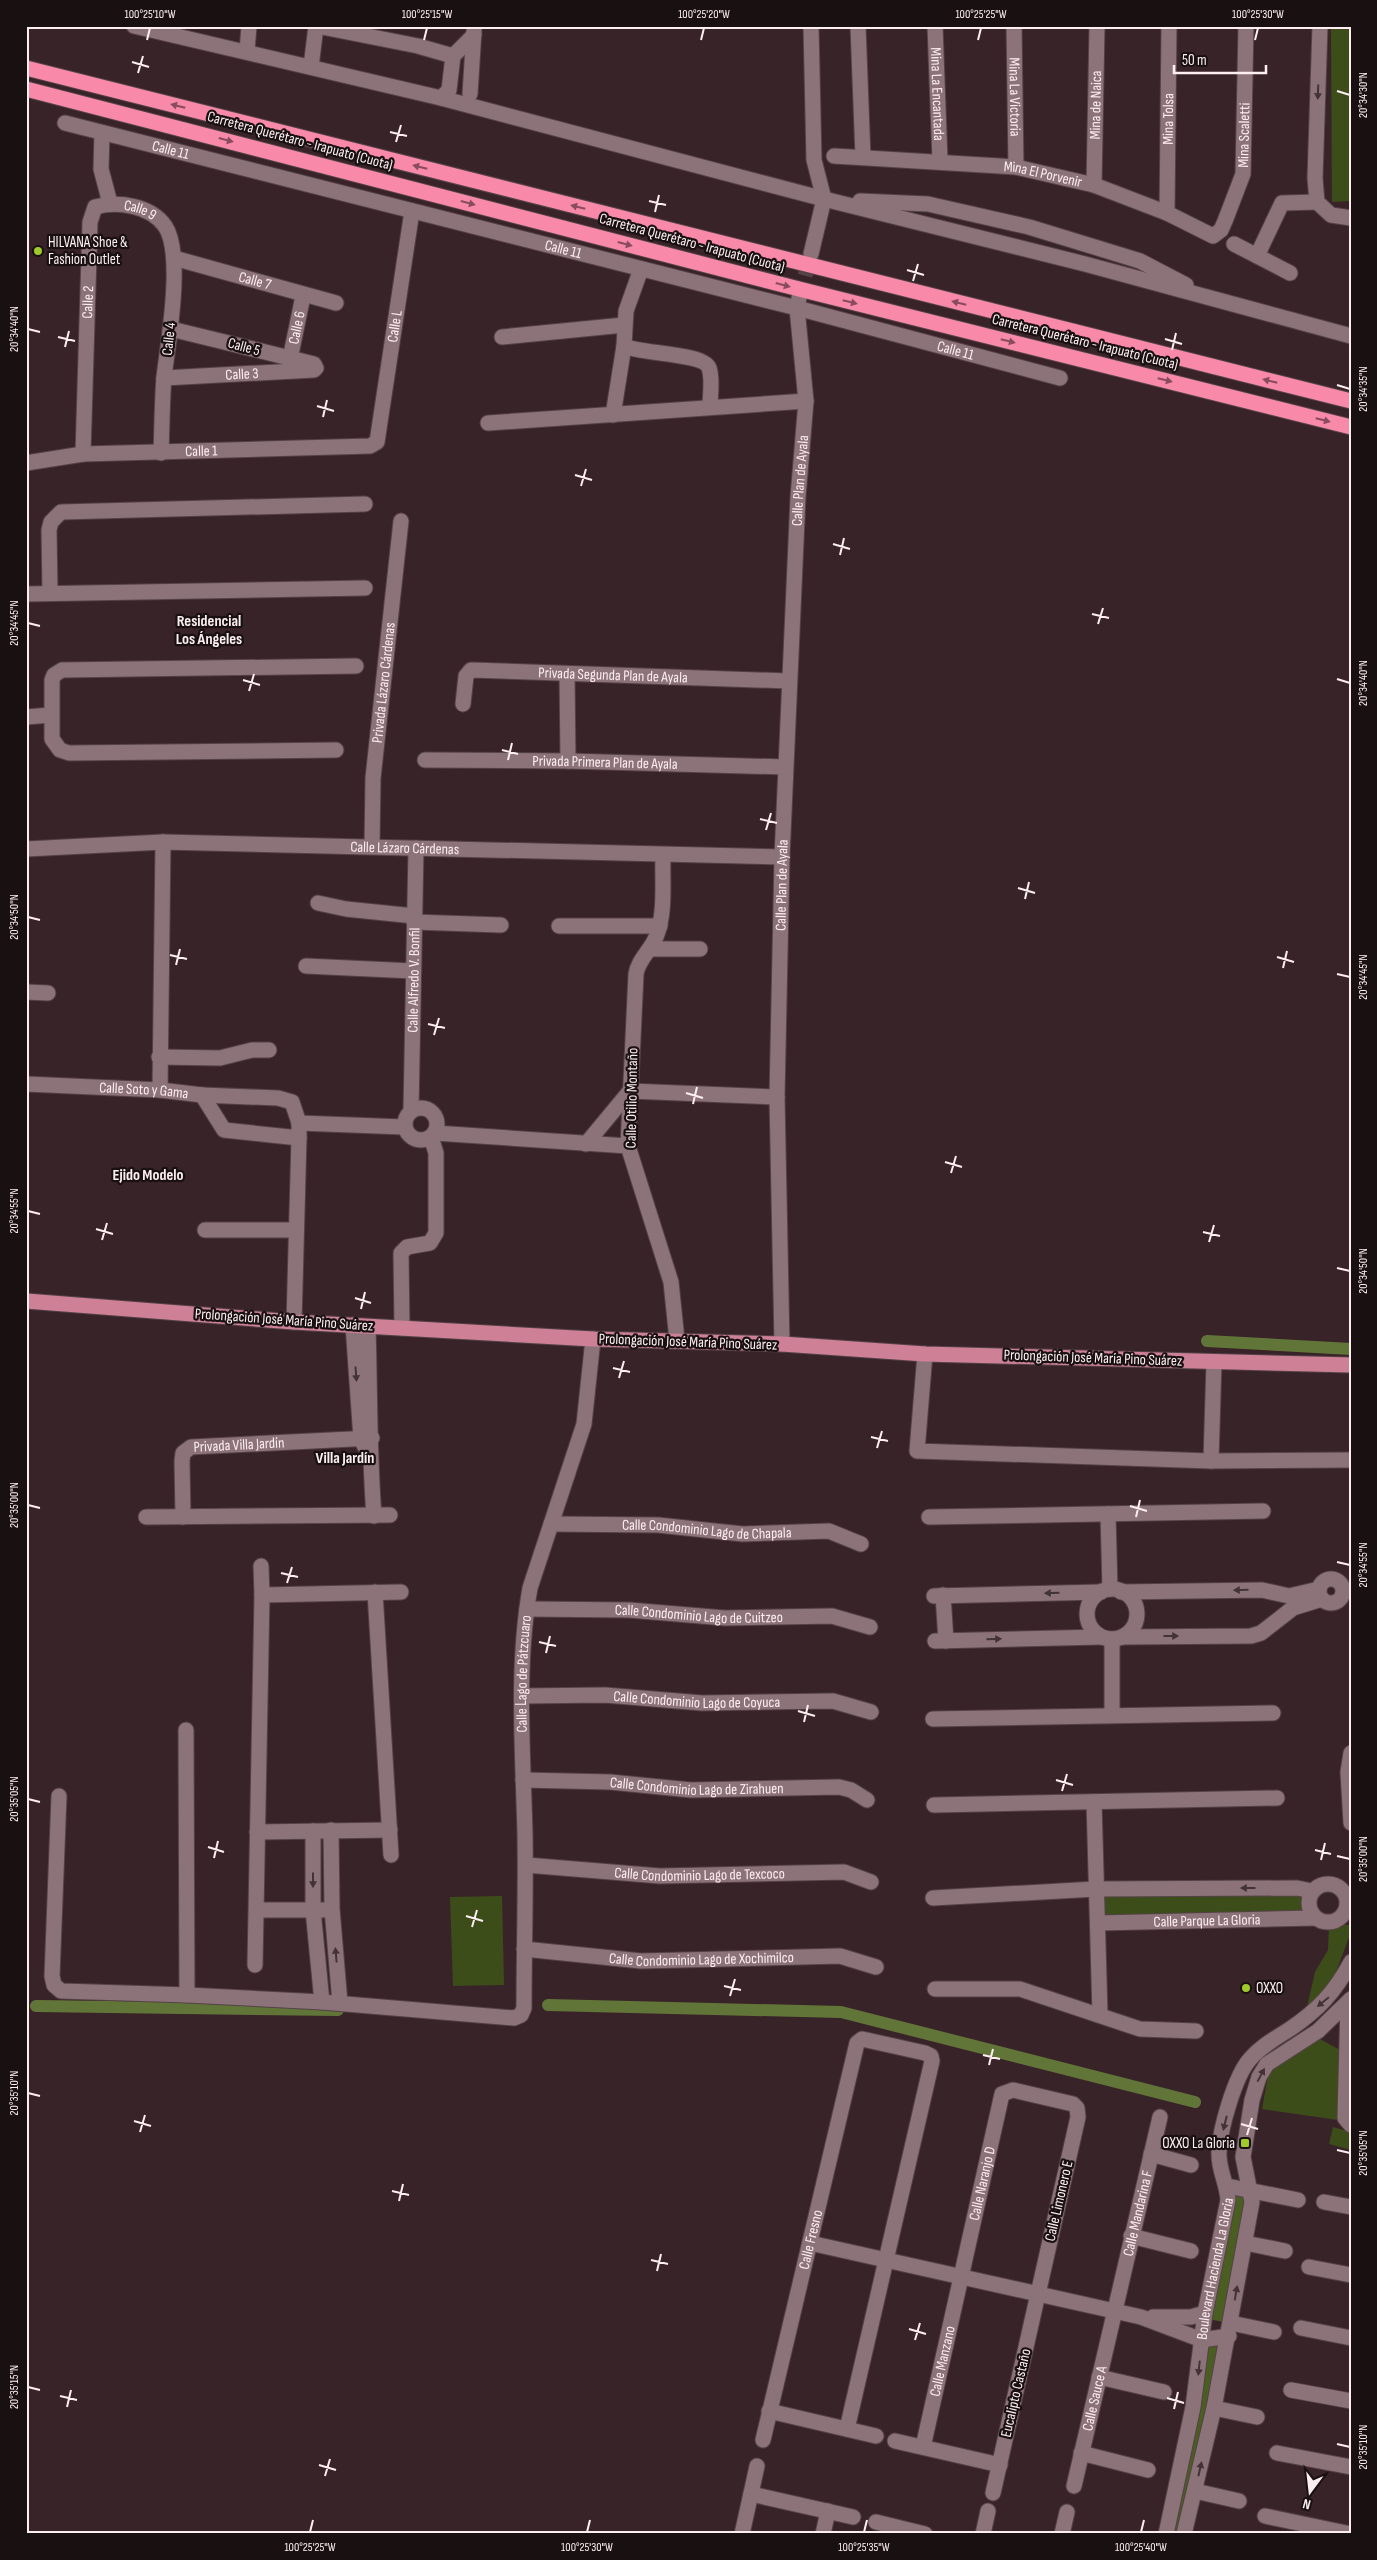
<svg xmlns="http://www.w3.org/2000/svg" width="1377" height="2560" font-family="'Sofia Sans Condensed',sans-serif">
  <rect width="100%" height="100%" fill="#382328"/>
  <g fill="#3d4d19">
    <polygon points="1331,26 1351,26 1351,201 1332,202"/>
    <polygon points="1306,1893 1305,1904 1309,1915 1105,1919 1103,1894"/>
    <polygon points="502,1896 504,1985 453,1986 450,1897"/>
    <polygon points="1329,1925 1351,1925 1351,1932 1333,1980 1307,2007 1315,1972 1328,1950"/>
    <polygon points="1318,2038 1344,2052 1338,2120 1262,2109 1269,2070"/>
    <polygon points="1333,2127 1351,2132 1351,2150 1329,2144"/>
  </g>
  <g fill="#4b5e21">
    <polygon points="1232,2192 1248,2194 1224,2322 1208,2319"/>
    <polygon points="1206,2343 1220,2343 1180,2534 1170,2532"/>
  </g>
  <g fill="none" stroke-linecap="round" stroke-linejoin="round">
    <g stroke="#627539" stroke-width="12">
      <polyline points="1207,1341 1351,1349"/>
      <polyline points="548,2005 841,2012 1195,2102"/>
      <polyline points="36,2006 338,2010"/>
    </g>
    <polyline stroke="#564146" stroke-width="15" stroke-dasharray="15 8" stroke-linecap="butt" points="799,298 811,254"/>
    <defs>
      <g id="minor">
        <polyline points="134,26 441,98 824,199 1085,264 1351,336"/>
        <polyline points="317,26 418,46 453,56"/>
        <polyline points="811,26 814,160 824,199 811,254"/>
        <polyline points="858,26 863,157"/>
        <path id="s1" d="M935 26 940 161"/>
        <path id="s2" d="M1014 26 1016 167"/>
        <polyline points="1320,26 1315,178 1317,202 1331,215 1351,218"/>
        <polyline points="247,51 249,26"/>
        <polyline points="311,67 316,26"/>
        <polyline points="470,94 474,31"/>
        <polyline points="441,98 449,90 453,56 474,35"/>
        <path id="s3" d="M65 123 797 308 1060 378"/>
        <polyline points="102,133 101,169 110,203"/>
        <path id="s4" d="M834 156 1016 167 1094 185 1167 213 1213 236 1221 230 1225 221 1243 174 1246 26"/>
        <path id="s5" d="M1094 185 1097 26"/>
        <polyline points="860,201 928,204 1029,227 1140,261 1186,285"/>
        <path id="s6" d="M1167 213 1169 26"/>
        <polyline points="1234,244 1290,273"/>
        <polyline points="1257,256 1282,203 1317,202"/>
        <path id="s7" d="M174 258 336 303"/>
        <path d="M641 269 626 311 624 346C640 354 704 353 709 368 713 378 710 396 710 407"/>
        <polyline points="502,337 624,325"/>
        <path id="s8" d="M290 359 303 296"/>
        <path id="s9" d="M164 378 314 370 316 368 314 364 171 329"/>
        <polyline points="613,415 624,346"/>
        <polyline points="488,423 806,401"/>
        <path id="s10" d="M83 454 90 222 95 207C118 201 150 205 165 226 184 254 168 343 164 377 162 402 162 428 161 453"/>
        <path id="s11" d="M26 463 83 454 370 446 377 442 412 211"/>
        <polyline points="50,593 49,530 51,522 61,512 365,504"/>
        <polyline points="26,594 365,588"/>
        <polyline points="567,674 568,761"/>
        <path id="s12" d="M463 704 466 676 471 670 789 681"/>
        <polyline points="26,717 51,715"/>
        <polyline points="336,750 69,753 60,750 52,739 52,680 54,675 62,670 356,666"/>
        <path id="s13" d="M425 760 568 761 785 767"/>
        <path id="s14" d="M372 846 373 778 401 521"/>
        <path id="s15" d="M26 849 163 842 782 857"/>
        <path d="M663 856C662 881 666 913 656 937 651 950 638 960 636 974L628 1146 671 1282 677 1340"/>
        <polyline points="318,903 346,909 414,916"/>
        <polyline points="414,922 501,925"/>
        <polyline points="559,926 660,926"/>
        <polyline points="650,949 700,949"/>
        <polyline points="306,966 413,971"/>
        <polyline points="26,992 48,993"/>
        <polyline points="159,1057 220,1058 252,1050 269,1050"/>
        <path id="s16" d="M26 1084 160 1090 202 1095 224 1130 299 1138"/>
        <polyline points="160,1090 163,842"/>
        <polyline points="202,1095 278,1098 292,1102 299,1123 299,1138 294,1322"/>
        <circle cx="421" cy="1124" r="16"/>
        <path id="s17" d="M411 1111 416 848"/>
        <polyline points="299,1123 404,1127"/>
        <polyline points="435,1133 628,1146"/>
        <polyline points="586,1144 630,1091 777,1097"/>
        <polyline points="205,1230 295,1230"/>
        <polyline points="353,1325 361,1439 365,1447"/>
        <path d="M368 1327C370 1390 369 1453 374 1516"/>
        <polyline points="402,1328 401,1253 407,1247 430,1243 436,1233 436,1153 431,1137"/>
        <path id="s18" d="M782 1344 777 1097 782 857 798 497 806 401 797 308 799 298"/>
        <polyline points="925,1354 917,1451 1211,1461 1351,1460"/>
        <polyline points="1211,1461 1214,1362"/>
        <polyline points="1108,1514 1110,1589"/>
        <polyline points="146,1517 390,1515"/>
        <path id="s19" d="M183 1517 182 1461 183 1453 191 1447 372 1438"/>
        <polyline points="929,1517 1263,1511"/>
        <path id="s20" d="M551 1524 658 1525 743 1534 829 1531 861 1544"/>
        <circle cx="1331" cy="1591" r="12"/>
        <circle cx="1112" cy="1614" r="25"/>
        <polyline points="375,1592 391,1855"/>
        <polyline points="1121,1592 1262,1590 1289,1596 1319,1589"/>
        <polyline points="262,1595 401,1592"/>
        <polyline points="943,1595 946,1641"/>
        <polyline points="934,1596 1101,1592"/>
        <path id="s21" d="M527 1609 629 1610 725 1618 832 1616 870 1627"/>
        <polyline points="1122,1637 1251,1636 1261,1633 1293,1608 1322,1599"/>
        <polyline points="935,1641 1101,1637"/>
        <path id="s22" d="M522 1696 605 1695 702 1703 833 1701 871 1712"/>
        <polyline points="1112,1715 1112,1639"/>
        <polyline points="933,1719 1273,1713"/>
        <polyline points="186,1730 187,1995"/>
        <polyline points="1351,1753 1348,1772 1351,1823"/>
        <path id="s23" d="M523 1780 610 1782 691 1790 839 1787 851 1790 867 1800"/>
        <path id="s24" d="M59 1796 52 1976 54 1985 61 1991 187 1995 322 2002 514 2018 521 2015 524 2008C524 1950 526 1892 525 1834 523 1753 516 1668 530 1588L584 1424 593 1339"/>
        <polyline points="1094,1802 1100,2014"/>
        <polyline points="934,1805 1277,1798"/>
        <polyline points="331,1830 332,1909 340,2003"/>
        <polyline points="313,1831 313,1910 322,2002"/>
        <polyline points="257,1832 390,1830"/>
        <path id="s25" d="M526 1865 660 1876 844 1872 871 1882"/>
        <circle cx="1328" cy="1903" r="19"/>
        <polyline points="933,1898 1096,1889 1297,1888 1312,1891"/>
        <polyline points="257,1910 323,1910"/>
        <path id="s26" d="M1098 1923 1316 1918"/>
        <path id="s27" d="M524 1949 641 1961 840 1956 876 1967"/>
        <polyline points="255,1965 262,1595 261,1566"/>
        <polyline points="935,1989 1020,1989 1140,2029 1196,2031"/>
        <polyline points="1348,2003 1345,2118 1351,2125"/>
        <polyline points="1151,2154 1191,2165"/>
        <polyline points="1227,2186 1298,2200"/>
        <polyline points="1324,2202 1351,2207"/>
        <polyline points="1131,2236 1191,2251"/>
        <polyline points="810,2243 1141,2317 1202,2340 1229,2336"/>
        <polyline points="1245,2243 1285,2251"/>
        <polyline points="1309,2267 1351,2275"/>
        <polyline points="1153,2317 1191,2317 1205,2313"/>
        <polyline points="1231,2323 1274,2332"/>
        <polyline points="1301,2328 1351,2338"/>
        <polyline points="1099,2377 1164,2392"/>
        <polyline points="1291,2390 1351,2401"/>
        <polyline points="1214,2408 1257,2417"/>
        <polyline points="769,2411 876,2436"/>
        <path id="s28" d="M763 2440 857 2043 862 2039 925 2053 931 2056 932 2061 847 2429"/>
        <polyline points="895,2441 1000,2465"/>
        <path id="s29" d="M923 2447 1002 2094 1013 2090 1073 2104 1077 2108 1078 2117 993 2493"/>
        <polyline points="1081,2453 1148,2470"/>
        <polyline points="1277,2453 1351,2467"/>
        <path id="s30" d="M1074 2486 1160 2117"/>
        <polyline points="1195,2491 1239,2501"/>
        <polyline points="751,2494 853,2517"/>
        <polyline points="1265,2516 1351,2534"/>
        <polyline points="876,2522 925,2534"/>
        <polyline points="742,2534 757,2466"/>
        <polyline points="823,2534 828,2511"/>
        <polyline points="983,2534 988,2511"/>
        <polyline points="1062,2534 1067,2512"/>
        <path id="s31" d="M1166 2534 1193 2407 1205 2313 1228 2200C1227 2183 1218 2169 1219 2152 1220 2128 1235 2076 1250 2059 1261 2046 1276 2038 1290 2029 1318 2010 1335 1992 1351 1962"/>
        <polyline points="1184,2534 1214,2408 1252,2202 1243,2157 1252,2100 1259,2077 1267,2064 1318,2031 1351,1999"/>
      </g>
      <polyline id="major" points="26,1301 294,1322 593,1339 782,1344 925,1354 1351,1365"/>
      <g id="highway">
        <polyline points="26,68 1351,401"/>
        <polyline points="26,89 803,290 1351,427"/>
      </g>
    </defs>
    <use href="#minor" stroke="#544247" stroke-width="17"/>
    <use href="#major" stroke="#544247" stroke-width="17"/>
    <use href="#highway" stroke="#544247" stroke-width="17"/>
    <use href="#minor" stroke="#8c7379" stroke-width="15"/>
    <use href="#major" stroke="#cd8096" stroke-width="15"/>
    <use href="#highway" stroke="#f889a9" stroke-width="15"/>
  </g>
  <defs><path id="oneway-solid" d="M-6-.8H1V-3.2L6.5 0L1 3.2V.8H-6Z" transform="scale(1.25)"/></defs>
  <g fill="#413336">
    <use href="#oneway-solid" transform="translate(1318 92) rotate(92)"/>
    <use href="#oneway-solid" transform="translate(356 1374) rotate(86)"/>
    <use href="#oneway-solid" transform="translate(1241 1590) rotate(179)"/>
    <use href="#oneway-solid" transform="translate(1052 1593) rotate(179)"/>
    <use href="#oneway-solid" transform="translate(1171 1636)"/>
    <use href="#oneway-solid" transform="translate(994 1639) rotate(-1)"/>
    <use href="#oneway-solid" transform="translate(313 1880) rotate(90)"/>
    <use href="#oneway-solid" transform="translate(1248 1888) rotate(180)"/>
    <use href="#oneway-solid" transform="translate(336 1955) rotate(-95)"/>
    <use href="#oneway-solid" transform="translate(1323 2002) rotate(141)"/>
    <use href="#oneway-solid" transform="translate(1261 2075) rotate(-62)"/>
    <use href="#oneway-solid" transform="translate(1225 2123) rotate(104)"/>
    <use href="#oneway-solid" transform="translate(1236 2293) rotate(-80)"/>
    <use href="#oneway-solid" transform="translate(1199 2368) rotate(96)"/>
    <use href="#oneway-solid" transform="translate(1200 2469) rotate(-77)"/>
  </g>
  <g fill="#884c5e">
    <use href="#oneway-solid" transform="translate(178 106) rotate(-166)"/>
    <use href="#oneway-solid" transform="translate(226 140) rotate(15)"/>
    <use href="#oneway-solid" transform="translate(420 167) rotate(-166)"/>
    <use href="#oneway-solid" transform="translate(468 203) rotate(15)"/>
    <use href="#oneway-solid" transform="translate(578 207) rotate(-166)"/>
    <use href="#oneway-solid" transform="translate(625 244) rotate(15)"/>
    <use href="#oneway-solid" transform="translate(783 285) rotate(15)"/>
    <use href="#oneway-solid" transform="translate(850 302) rotate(14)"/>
    <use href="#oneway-solid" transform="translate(959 303) rotate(-166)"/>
    <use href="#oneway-solid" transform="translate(1008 341) rotate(14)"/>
    <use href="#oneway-solid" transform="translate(1165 380) rotate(14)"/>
    <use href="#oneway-solid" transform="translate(1270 381) rotate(-166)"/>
    <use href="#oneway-solid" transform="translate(1323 420) rotate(14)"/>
  </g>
  <path fill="none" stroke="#fdeef1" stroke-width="2" d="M147 40 150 28M424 40 427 28M701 40 704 28M978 40 981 28M1255 40 1258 28M132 62 149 67M138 73 143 56M1337 91 1350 95M390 132 407 136M396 142 401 125M649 201 666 205M655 212 659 195M907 270 924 275M913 281 918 264M28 329 40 332M58 337 75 341M1165 339 1182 344M65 347 69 331M1172 350 1176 333M1337 385 1350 389M317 406 334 411M323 417 327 400M575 475 592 480M581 486 586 469M833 544 850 549M840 555 844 538M1092 614 1109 618M28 623 40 626M1098 624 1103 608M1337 679 1350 683M243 680 260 685M249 691 254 674M502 750 518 754M508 760 512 743M760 819 777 823M766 830 771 813M1018 888 1035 893M1025 899 1029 882M28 917 40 920M170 955 187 959M1277 957 1294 962M176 965 180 949M1283 968 1287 951M1337 974 1350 977M428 1024 445 1028M434 1035 439 1018M686 1093 703 1098M693 1104 697 1087M945 1162 962 1167M951 1173 956 1156M28 1211 40 1214M96 1229 113 1234M1203 1232 1220 1236M102 1240 107 1223M1209 1242 1214 1225M1337 1268 1350 1271M355 1298 371 1303M361 1309 365 1292M613 1368 630 1372M619 1378 624 1361M871 1437 888 1441M877 1448 882 1431M28 1505 40 1508M1130 1506 1147 1511M1136 1517 1140 1500M1337 1562 1350 1565M281 1573 298 1577M287 1583 292 1567M539 1642 556 1646M546 1653 550 1636M798 1711 815 1716M804 1722 808 1705M1056 1780 1073 1785M1062 1791 1067 1774M28 1799 40 1802M208 1847 224 1852M1315 1850 1331 1854M1337 1856 1350 1859M214 1858 218 1841M1321 1860 1325 1843M466 1916 483 1921M472 1927 477 1910M724 1986 741 1990M730 1996 735 1979M983 2055 1000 2059M989 2065 993 2049M28 2093 40 2096M134 2121 151 2126M1241 2124 1258 2129M140 2132 145 2115M1247 2135 1252 2118M1337 2150 1350 2153M392 2191 409 2195M399 2201 403 2184M651 2260 668 2264M657 2271 661 2254M909 2329 926 2334M915 2340 920 2323M28 2387 40 2390M60 2396 77 2400M1167 2398 1184 2403M67 2407 71 2390M1174 2409 1178 2392M1337 2444 1350 2447M319 2465 336 2470M325 2476 330 2459M310 2532 313 2520M587 2532 590 2520M864 2532 867 2520M1141 2532 1144 2520"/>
  <g fill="#9fca2c" stroke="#191012" stroke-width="2">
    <circle cx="38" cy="251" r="5"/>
    <circle cx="1246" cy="1988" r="5"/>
    <rect x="1240" y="2138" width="10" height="10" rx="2.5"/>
  </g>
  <g text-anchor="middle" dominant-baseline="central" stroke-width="4.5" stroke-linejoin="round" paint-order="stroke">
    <g font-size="15" fill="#fdeef1" stroke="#191012">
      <text stroke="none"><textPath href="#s1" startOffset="68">Mina La Encantada</textPath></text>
      <text stroke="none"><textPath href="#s2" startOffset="71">Mina La Victoria</textPath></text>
      <text stroke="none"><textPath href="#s5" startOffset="80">Mina de Naica</textPath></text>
      <text stroke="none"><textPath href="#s6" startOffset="94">Mina Tolsa</textPath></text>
      <text stroke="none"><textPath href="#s4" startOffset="501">Mina Scaletti</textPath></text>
      <text transform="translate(300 141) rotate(15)">Carretera Querétaro - Irapuato (Cuota)</text>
      <text stroke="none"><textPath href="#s3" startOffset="109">Calle 11</textPath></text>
      <text stroke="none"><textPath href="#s4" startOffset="210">Mina El Porvenir</textPath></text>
      <text stroke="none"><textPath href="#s10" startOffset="294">Calle 9</textPath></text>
      <text transform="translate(692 243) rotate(15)">Carretera Querétaro - Irapuato (Cuota)</text>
      <text stroke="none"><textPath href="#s3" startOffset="514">Calle 11</textPath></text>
      <text stroke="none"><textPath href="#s7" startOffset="84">Calle 7</textPath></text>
      <text stroke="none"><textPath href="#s10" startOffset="152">Calle 2</textPath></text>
      <text stroke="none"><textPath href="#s11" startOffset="470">Calle L</textPath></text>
      <text stroke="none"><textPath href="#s8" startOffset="32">Calle 6</textPath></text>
      <text transform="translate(169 339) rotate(-84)">Calle 4</text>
      <text transform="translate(1085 342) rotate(14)">Carretera Querétaro - Irapuato (Cuota)</text>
      <text transform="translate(244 347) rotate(15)">Calle 5</text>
      <text stroke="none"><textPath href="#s3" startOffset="919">Calle 11</textPath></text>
      <text stroke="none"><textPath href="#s9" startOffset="78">Calle 3</textPath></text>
      <text stroke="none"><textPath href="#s11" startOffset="176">Calle 1</textPath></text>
      <text stroke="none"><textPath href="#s18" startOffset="864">Calle Plan de Ayala</textPath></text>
      <text stroke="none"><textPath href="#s12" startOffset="178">Privada Segunda Plan de Ayala</textPath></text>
      <text stroke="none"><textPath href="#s14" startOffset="164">Privada Lázaro Cárdenas</textPath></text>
      <text stroke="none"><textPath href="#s13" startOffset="180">Privada Primera Plan de Ayala</textPath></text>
      <text stroke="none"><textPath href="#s15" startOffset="379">Calle Lázaro Cárdenas</textPath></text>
      <text stroke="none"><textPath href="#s18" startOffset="459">Calle Plan de Ayala</textPath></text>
      <text stroke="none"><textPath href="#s17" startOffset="131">Calle Alfredo V. Bonfil</textPath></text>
      <text stroke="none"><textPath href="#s16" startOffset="118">Calle Soto y Gama</textPath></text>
      <text transform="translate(632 1098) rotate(-89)">Calle Otilio Montaño</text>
      <text transform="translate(284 1320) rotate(4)">Prolongación José María Pino Suárez</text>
      <text transform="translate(688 1342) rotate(2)">Prolongación José María Pino Suárez</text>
      <text transform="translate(1093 1358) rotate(2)">Prolongación José María Pino Suárez</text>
      <text stroke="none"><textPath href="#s19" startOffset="122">Privada Villa Jardín</textPath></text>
      <text stroke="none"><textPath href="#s20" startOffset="156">Calle Condominio Lago de Chapala</textPath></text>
      <text stroke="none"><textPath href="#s21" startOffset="172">Calle Condominio Lago de Cuitzeo</textPath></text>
      <text stroke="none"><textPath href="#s24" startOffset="1002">Calle Lago de Pátzcuaro</textPath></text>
      <text stroke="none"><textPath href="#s22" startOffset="175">Calle Condominio Lago de Coyuca</textPath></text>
      <text stroke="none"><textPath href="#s23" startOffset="174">Calle Condominio Lago de Zirahuen</textPath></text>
      <text stroke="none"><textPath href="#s25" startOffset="174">Calle Condominio Lago de Texcoco</textPath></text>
      <text stroke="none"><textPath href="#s26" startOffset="109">Calle Parque La Gloria</textPath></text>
      <text stroke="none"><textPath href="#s27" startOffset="178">Calle Condominio Lago de Xochimilco</textPath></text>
      <text stroke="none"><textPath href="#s29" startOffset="270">Calle Naranjo D</textPath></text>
      <text transform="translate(1059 2201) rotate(-77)">Calle Limonero E</text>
      <text stroke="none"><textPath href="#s30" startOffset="280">Calle Mandarina F</textPath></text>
      <text stroke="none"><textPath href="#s28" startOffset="206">Calle Fresno</textPath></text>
      <text stroke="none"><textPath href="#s31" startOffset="270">Boulevard Hacienda La Gloria</textPath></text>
      <text stroke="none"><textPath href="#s29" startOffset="88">Calle Manzano</textPath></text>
      <text transform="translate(1016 2393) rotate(-77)">Eucalipto Castaño</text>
      <text stroke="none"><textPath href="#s30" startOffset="90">Calle Sauce A</textPath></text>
    </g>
    <g font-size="15" fill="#fdeef1" stroke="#191012" text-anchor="start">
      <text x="48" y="242">HILVANA Shoe &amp;<tspan x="48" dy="17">Fashion Outlet</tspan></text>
      <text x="1256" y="1988">OXXO</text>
      <text x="1235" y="2143" text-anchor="end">OXXO La Gloria</text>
    </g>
    <g font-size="16" font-weight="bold" fill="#fdeef1" stroke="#191012">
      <text x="209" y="621">Residencial<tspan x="209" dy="18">Los Ángeles</tspan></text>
      <text x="148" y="1175">Ejido Modelo</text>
      <text x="345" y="1458">Villa Jardín</text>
    </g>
  </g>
  <rect width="1377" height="2560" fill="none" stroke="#191012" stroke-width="55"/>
  <g transform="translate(1310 2492) rotate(195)" stroke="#191012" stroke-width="4" paint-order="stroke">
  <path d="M0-4L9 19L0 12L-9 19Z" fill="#fdeef1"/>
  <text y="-8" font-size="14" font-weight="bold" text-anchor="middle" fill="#fdeef1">N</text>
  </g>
  <path d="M1174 65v8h92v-8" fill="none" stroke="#fdeef1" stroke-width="2.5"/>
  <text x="1182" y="65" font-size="15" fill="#fdeef1" stroke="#191012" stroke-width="4" paint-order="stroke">50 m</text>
  <rect x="28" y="28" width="1322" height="2504" fill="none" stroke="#fdeef1" stroke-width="2"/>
  <g font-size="12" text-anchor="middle" fill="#fdeef1">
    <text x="150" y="18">100°25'10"W</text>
    <text x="427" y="18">100°25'15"W</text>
    <text x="704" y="18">100°25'20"W</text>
    <text x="981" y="18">100°25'25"W</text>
    <text x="1258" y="18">100°25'30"W</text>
    <text transform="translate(1363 95) rotate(-90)" y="4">20°34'30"N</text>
    <text transform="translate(14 329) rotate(-90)" y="4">20°34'40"N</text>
    <text transform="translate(1363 389) rotate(-90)" y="4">20°34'35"N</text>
    <text transform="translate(14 623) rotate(-90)" y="4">20°34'45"N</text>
    <text transform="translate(1363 683) rotate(-90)" y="4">20°34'40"N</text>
    <text transform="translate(14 917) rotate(-90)" y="4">20°34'50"N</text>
    <text transform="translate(1363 977) rotate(-90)" y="4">20°34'45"N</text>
    <text transform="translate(14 1211) rotate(-90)" y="4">20°34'55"N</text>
    <text transform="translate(1363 1271) rotate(-90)" y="4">20°34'50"N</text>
    <text transform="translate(14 1505) rotate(-90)" y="4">20°35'00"N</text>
    <text transform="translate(1363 1565) rotate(-90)" y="4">20°34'55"N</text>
    <text transform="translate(14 1799) rotate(-90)" y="4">20°35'05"N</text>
    <text transform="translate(1363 1859) rotate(-90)" y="4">20°35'00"N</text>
    <text transform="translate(14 2093) rotate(-90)" y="4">20°35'10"N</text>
    <text transform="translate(1363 2153) rotate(-90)" y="4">20°35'05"N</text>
    <text transform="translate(14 2387) rotate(-90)" y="4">20°35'15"N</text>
    <text transform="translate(1363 2447) rotate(-90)" y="4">20°35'10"N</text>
    <text x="310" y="2551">100°25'25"W</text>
    <text x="587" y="2551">100°25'30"W</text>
    <text x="864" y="2551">100°25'35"W</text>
    <text x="1141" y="2551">100°25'40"W</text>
  </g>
</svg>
